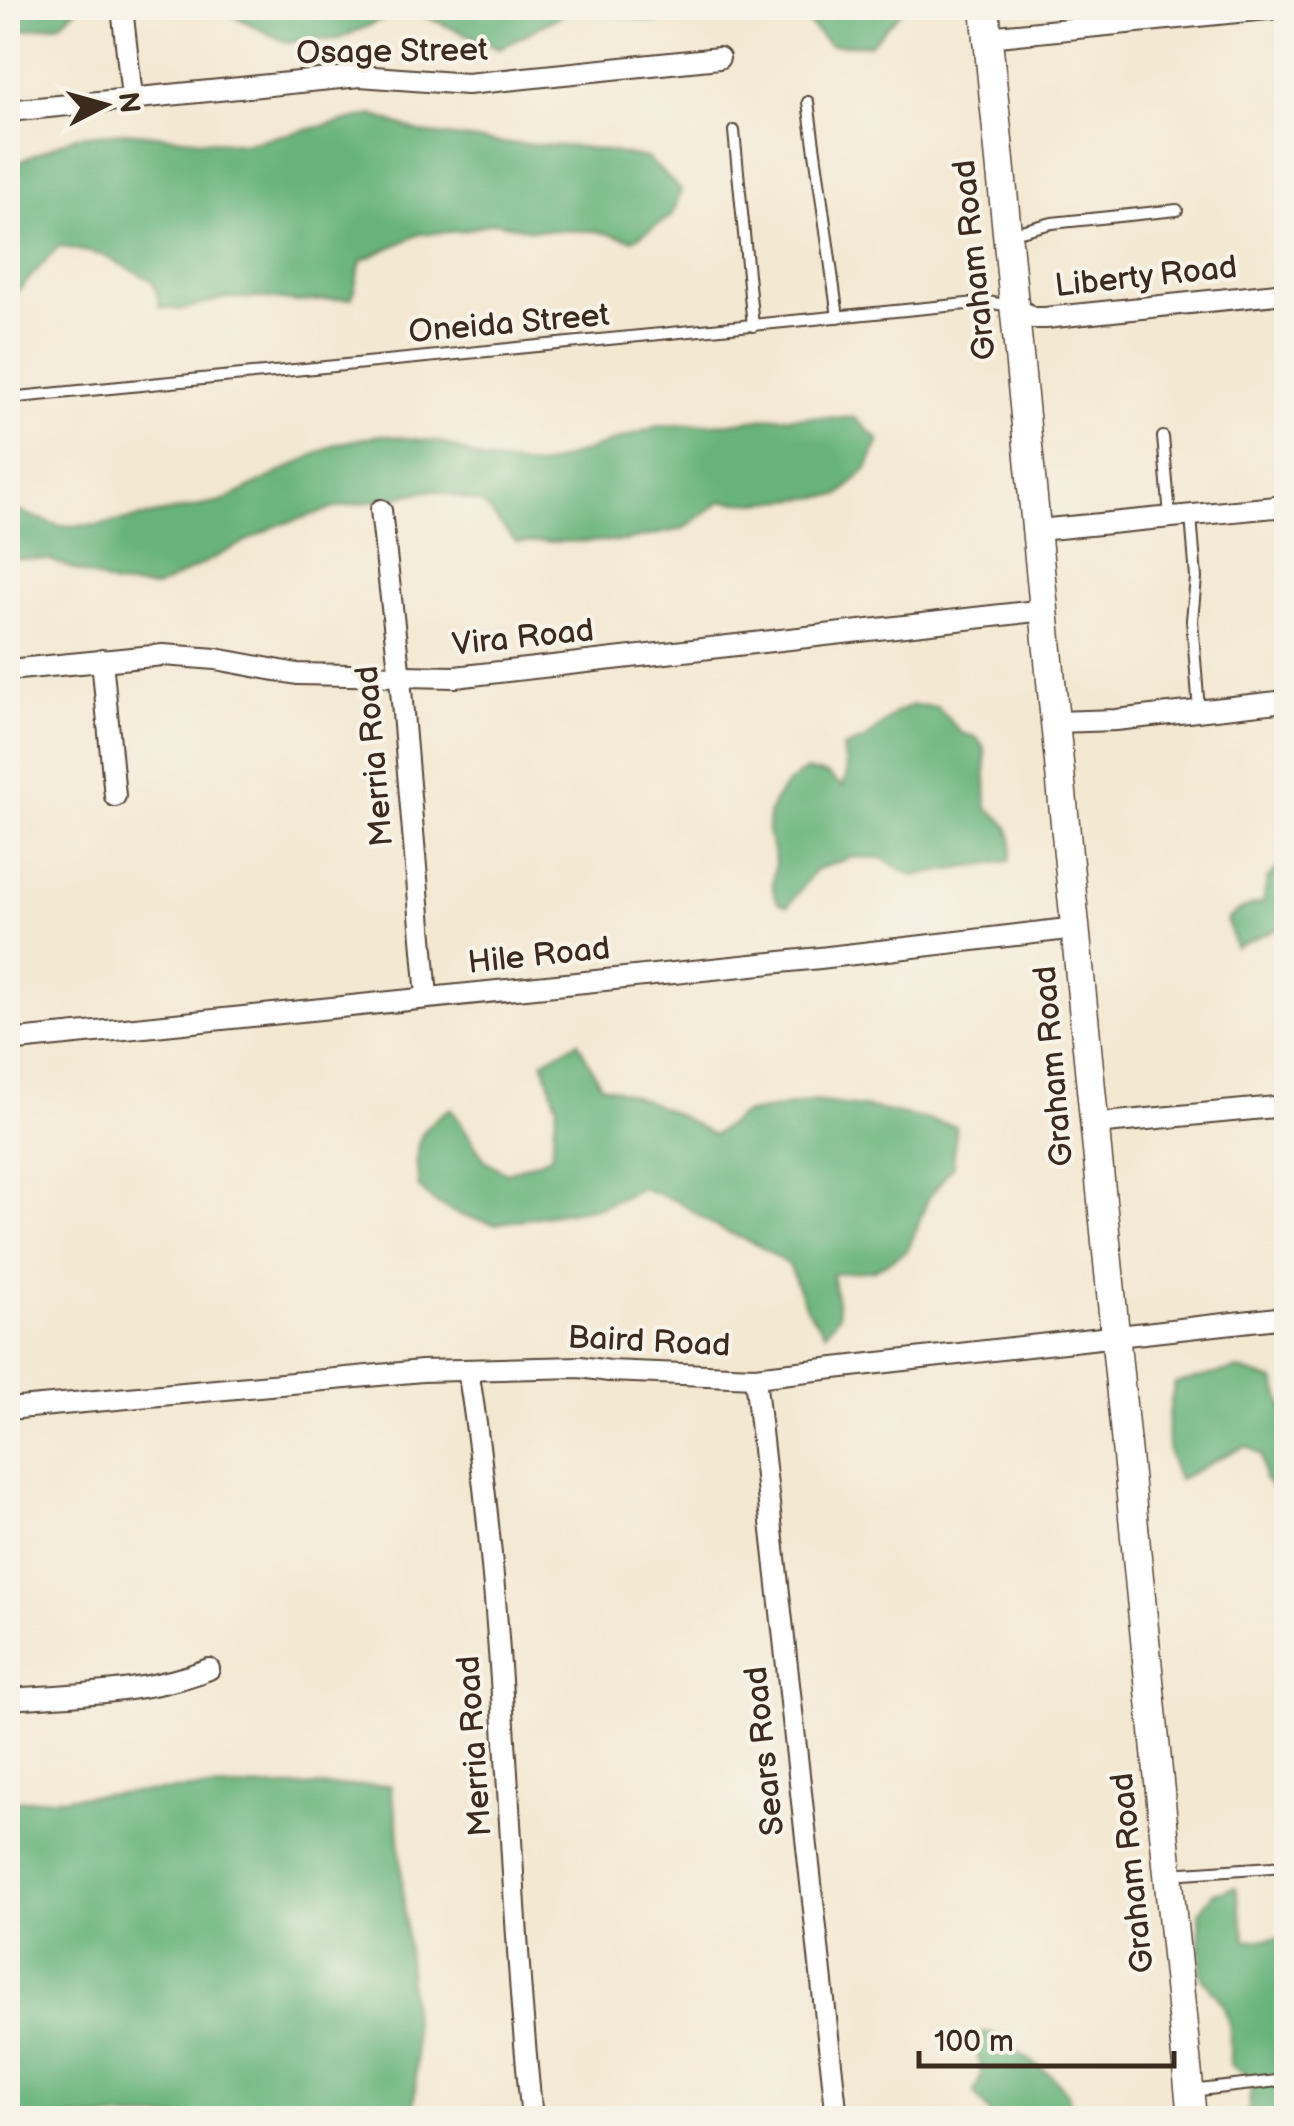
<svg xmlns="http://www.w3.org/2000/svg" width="1294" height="2126" font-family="'Balsamiq Sans',sans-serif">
  <rect width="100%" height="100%" fill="#f7f3e8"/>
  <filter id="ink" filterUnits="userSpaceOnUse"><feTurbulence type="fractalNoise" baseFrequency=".01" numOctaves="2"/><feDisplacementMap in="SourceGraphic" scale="20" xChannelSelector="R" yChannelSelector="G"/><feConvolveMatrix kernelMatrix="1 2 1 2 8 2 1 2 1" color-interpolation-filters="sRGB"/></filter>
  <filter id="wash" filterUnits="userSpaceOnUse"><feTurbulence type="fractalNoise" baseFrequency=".0048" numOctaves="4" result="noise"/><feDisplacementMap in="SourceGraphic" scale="40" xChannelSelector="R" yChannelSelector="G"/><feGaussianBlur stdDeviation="2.25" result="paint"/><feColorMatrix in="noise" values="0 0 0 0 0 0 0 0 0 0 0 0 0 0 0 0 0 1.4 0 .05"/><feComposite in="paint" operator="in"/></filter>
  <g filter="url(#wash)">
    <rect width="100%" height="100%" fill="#f3e8d2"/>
    <g fill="#68b37b" stroke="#526e4c" stroke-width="2.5">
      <polygon points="8,8 78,8 60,24 8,33"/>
      <polygon points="219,8 575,8 499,48 407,9 338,39 285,42"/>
      <polygon points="576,8 679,8 657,22"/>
      <polygon points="794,8 905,8 870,45 829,45"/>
      <polygon points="373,115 422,133 503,143 581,147 647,158 681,190 672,216 633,240 596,231 531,230 495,222 462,231 420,234 361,261 352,298 298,302 267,298 226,298 181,310 160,307 153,281 102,255 59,246 19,290 8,294 8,174 19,162 76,136 125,132 242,144"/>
      <polygon points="772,417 855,418 879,440 867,469 840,495 756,503 721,501 683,529 624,541 516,542 483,504 433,490 335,508 276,526 156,588 114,585 50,560 8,558 8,507 59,526 100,525 221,502 336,444 380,435 441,442 483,460 539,467 658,426 731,423"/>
      <path d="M913 705 938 707 961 733 976 737 985 749 987 808C1009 822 1017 836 1009 861L912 876 881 858 852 857 815 870 788 906 778 902C769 883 774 882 775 863 775 852 769 842 768 831 766 805 784 783 805 771L827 774 843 787 847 773 843 748 866 739 895 713Z"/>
      <polygon points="1284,861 1286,862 1286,925 1235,947 1227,920 1237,911 1263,902 1267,880"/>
      <path d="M578 1042 601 1085C642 1097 676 1112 713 1135L743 1114 814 1101 876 1109 956 1126 953 1165 928 1199 908 1250 874 1270 832 1274 839 1315 825 1333 806 1308 789 1265 757 1245 716 1227 679 1202 642 1188 603 1206 495 1224 459 1215 434 1202 419 1188C414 1146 414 1131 451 1108L485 1160 507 1173 551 1156 557 1105 543 1061Z"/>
      <path d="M1237 1369 1275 1381 1286 1415V1512L1283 1497 1264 1480 1261 1455 1247 1446C1221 1454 1203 1470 1178 1479 1162 1449 1167 1416 1175 1383Z"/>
      <polygon points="390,1785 398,1824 416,2068 414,2118 8,2118 8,1805 14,1801 190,1789"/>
      <polygon points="1236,1887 1246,1940 1286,1938 1286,2118 1248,2118 1252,2078 1230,2065 1230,2028 1223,2004 1201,1976 1199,1913 1213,1893"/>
      <polygon points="989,2032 1051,2075 1068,2093 1073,2118 994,2118 974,2093 982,2074 974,2043 982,2033"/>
    </g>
  </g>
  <g filter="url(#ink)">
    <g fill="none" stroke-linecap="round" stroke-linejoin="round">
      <defs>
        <g id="service">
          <polyline points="808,102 838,317"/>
          <polyline points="734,131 753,326"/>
          <polyline points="1009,234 1052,223 1177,210"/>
          <polyline points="8,398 987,302 1011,306"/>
          <polyline points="1163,437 1170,516"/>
          <polyline points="1191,516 1196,578 1192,620 1199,711"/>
          <polyline points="1169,1874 1286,1866"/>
          <polyline points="1191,2091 1286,2080"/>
        </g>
        <g id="minor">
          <polyline points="122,8 132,97"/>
          <polyline points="988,37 1278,8"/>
          <polyline points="8,111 360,76 467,84 719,58"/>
          <polyline points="1015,307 1033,318 1045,318 1286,293"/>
          <polyline points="381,510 400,678 427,997"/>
          <polyline points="1038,530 1286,506"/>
          <polyline points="102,660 115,796"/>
          <polyline points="8,670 163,655 216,659 297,674 455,677 1045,610"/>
          <polyline points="1057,722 1116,720 1286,701"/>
          <polyline points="8,1041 820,958 1076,928"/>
          <polyline points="1095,1124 1286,1106"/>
          <path d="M468 1370C508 1618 506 1870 532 2118"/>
          <polyline points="755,1377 837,2118"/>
          <polyline points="8,1409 422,1371 580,1367 609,1371 755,1377 1286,1317"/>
          <path d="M8 1699C74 1694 146 1694 209 1669"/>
        </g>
        <polyline id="secondary" points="985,8 1192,2118"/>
      </defs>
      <use href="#service" stroke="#574639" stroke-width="14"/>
      <use href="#minor" stroke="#574639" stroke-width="24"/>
      <use href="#secondary" stroke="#574639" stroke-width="31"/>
      <use href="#service" stroke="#fff" stroke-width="10"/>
      <use href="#minor" stroke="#fff" stroke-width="20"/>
      <use href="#secondary" stroke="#fff" stroke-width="28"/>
    </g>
  </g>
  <g text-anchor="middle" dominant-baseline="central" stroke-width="8" stroke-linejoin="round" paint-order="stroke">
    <g font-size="32" fill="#3b2a1e" stroke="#f7f3e8">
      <text transform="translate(392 52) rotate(-1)">Osage Street</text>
      <text transform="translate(975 260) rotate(-96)">Graham Road</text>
      <text transform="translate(1146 277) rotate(-6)">Liberty Road</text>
      <text transform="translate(509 324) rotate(-5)">Oneida Street</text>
      <text transform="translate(523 638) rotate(-6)">Vira Road</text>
      <text transform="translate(375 756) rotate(-95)">Merria Road</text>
      <text transform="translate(539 956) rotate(-6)">Hile Road</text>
      <text transform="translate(1054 1066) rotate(-95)">Graham Road</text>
      <text transform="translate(649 1342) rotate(3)">Baird Road</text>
      <text transform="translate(475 1746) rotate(-94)">Merria Road</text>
      <text transform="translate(765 1751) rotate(-96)">Sears Road</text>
      <text transform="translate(1133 1873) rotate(-96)">Graham Road</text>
    </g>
  </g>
  <rect width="1294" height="2126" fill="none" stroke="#f7f3e8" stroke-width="40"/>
  <g transform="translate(105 105) rotate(84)" stroke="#f7f3e8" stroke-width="8" paint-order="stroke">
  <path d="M0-8L18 38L0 25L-18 38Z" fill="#3b2a1e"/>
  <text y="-15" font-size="28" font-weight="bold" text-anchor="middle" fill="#3b2a1e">N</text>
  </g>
  <path d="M919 2051v15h255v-15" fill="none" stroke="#3b2a1e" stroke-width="5"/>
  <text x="934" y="2051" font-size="30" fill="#3b2a1e" stroke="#f7f3e8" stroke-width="8" paint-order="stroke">100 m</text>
</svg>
